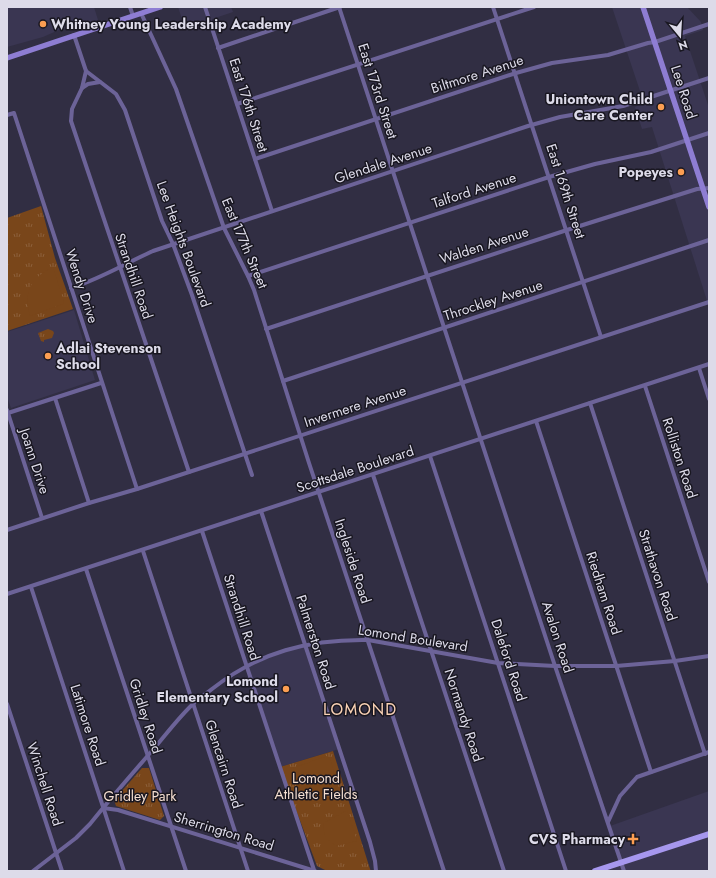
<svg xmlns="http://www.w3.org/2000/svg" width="716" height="878" font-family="Jost,sans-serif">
  <defs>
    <pattern id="park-tufts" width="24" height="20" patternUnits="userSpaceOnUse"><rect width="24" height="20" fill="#79461a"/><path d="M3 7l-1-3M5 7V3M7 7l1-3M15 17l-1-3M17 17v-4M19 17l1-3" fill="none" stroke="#8c603b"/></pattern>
  </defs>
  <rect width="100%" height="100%" fill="#312e43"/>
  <g fill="#3a3652">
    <polygon points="7,7 94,7 98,20 61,29 43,37 7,47"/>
    <polygon points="178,7 231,7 233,12 185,28"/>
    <polygon points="612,7 687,7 701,22 703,30 685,36 709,108 709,307 652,127 642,129 635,107 644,103"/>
    <polygon points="74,310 95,380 11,408 7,397 7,332"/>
    <polygon points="306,645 339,749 280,767 247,666"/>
    <polygon points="709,791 709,871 600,871 622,863 610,826"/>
  </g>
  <g fill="url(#park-tufts)">
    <polygon points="41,206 55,258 73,309 7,331 7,218"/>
    <polygon points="48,329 53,331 54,333 52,338 44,340 44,342 41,341 38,333"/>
    <polygon points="333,751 370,869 371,871 327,871 317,866 280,767"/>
    <polygon points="142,768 149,768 164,816 160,820 116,806 114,800"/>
  </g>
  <g fill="#79461a">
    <path d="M53 267 64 302 63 304 30 316C23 291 31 278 53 267Z"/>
    <polygon points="327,756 330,758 338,786 328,790 305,797 296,781 293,768"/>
    <path d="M347 810 357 841 336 846C325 838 323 836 324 823Z"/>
  </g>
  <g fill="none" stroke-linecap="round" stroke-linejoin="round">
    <g stroke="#6c6398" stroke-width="4">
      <polyline points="130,7 133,16"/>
      <polyline points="205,7 272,211"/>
      <polyline points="339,7 555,666 624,871"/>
      <polyline points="493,7 601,337"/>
      <polyline points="141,13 176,89 224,228 248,276 254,290 309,463 444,871"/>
      <polyline points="74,35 86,71 116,94 125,110 162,221 173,244 192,295 252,475"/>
      <polyline points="218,48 340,7"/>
      <polyline points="86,71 82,88 72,109 71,121 189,472"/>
      <polyline points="82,88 88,84 100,82"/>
      <polyline points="237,104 534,7"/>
      <polyline points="7,115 14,113 137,489"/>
      <polyline points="255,159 516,73 552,63 608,55 648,43 655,42 709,24"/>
      <polyline points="248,276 549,177 595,164 651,152 709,133"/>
      <path d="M71 288C100 279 126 263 153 251L528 126 560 117 623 106 709 78"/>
      <polyline points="266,329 567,230 697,189 709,188"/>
      <polyline points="699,368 709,399"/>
      <polyline points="283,381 709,240"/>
      <polyline points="645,386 709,582"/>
      <polyline points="55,398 89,503"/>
      <polyline points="590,403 705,754"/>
      <polyline points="7,410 42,518"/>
      <polyline points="8,413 101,383"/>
      <polyline points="536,421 651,772"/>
      <polyline points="430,456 566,871"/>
      <polyline points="373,475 504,871"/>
      <polyline points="261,511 370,842 375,861 376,871"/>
      <polyline points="7,530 89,503 137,489 709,302"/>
      <polyline points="202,531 314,870"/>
      <polyline points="143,551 248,871"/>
      <polyline points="86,569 186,871"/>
      <polyline points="31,587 124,871"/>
      <polyline points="7,594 709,364"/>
      <polyline points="7,704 62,871"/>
      <polyline points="103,808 118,810 315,871"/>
      <polyline points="608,822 620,796 637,777 709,752"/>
      <path d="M33 871 76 838 90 824C110 799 131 775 151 752 165 736 178 718 193 704 198 698 206 694 212 689 259 652 309 639 368 640L498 663 555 666H616L675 661 709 656"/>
    </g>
    <g stroke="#8e7dd3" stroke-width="5.5">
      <polyline points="643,7 709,207"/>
      <polyline points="7,58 160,7"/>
    </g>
    <polyline stroke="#a697ee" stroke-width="6" points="595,871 709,834"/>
  </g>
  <g fill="#fc9e52" stroke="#191721" stroke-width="1.5">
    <circle cx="43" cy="24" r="4"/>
    <circle cx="661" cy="107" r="4"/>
    <circle cx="681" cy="172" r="4"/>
    <circle cx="48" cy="356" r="4"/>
    <circle cx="286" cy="689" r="4"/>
    <path d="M631 833h4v4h4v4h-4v4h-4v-4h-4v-4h4z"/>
  </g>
  <g text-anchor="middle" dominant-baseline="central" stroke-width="3" stroke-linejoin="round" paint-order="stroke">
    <g font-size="14" font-weight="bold" fill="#dddbe9" stroke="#191721" text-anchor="end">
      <text x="51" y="24" text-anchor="start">Whitney Young Leadership Academy</text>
      <text x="653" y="99">Uniontown Child<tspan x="653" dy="16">Care Center</tspan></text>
      <text x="673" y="172">Popeyes</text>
      <text x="56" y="348" text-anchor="start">Adlai Stevenson<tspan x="56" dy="16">School</tspan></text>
      <text x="278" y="681">Lomond<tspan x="278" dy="16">Elementary School</tspan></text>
      <text x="625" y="839">CVS Pharmacy</text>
    </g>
    <g font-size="14" fill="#dddbe9" stroke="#191721">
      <text transform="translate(477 74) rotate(-18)">Biltmore Avenue</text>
      <text transform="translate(378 91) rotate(72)">East 173rd Street</text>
      <text transform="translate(684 92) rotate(72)">Lee Road</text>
      <text transform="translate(249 105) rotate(72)">East 176th Street</text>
      <text transform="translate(383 163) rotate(-18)">Glendale Avenue</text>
      <text transform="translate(474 190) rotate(-18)">Talford Avenue</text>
      <text transform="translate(566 191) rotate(72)">East 169th Street</text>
      <text transform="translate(245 243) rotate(67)">East 177th Street</text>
      <text transform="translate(184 244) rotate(70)">Lee Heights Boulevard</text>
      <text transform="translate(484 245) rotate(-18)">Walden Avenue</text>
      <text transform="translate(134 276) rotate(71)">Strandhill Road</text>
      <text transform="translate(82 286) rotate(72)">Wendy Drive</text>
      <text transform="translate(493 300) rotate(-18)">Throckley Avenue</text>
      <text transform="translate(355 406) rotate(-18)">Invermere Avenue</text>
      <text transform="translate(680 458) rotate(72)">Rolliston Road</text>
      <text transform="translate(35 461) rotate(72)">Joann Drive</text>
      <text transform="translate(355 469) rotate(-18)">Scottsdale Boulevard</text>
      <text transform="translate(353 561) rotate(72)">Ingleside Road</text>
      <text transform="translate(658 575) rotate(72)">Strathavon Road</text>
      <text transform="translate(604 593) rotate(72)">Riedham Road</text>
      <text transform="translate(242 617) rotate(72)">Strandhill Road</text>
      <text transform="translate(558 637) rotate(72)">Avalon Road</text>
      <text transform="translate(413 638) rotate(9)">Lomond Boulevard</text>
      <text transform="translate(316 642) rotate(72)">Palmerston Road</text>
      <text transform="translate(509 660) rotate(72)">Daleford Road</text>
      <text transform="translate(464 715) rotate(72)">Normandy Road</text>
      <text transform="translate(146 716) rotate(72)">Gridley Road</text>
      <text transform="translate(88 725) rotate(72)">Latimore Road</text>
      <text transform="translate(224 764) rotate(72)">Glencairn Road</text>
      <text transform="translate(45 784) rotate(72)">Winchell Road</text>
      <text transform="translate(224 831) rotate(17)">Sherrington Road</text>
    </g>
    <g font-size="14" fill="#f5dfd1" stroke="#191721">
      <text x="316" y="778">Lomond<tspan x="316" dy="16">Athletic Fields</tspan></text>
      <text x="140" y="796">Gridley Park</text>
    </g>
    <g font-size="16" letter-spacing="1" fill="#f9d1b4" stroke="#191721">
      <text x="360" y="709">LOMOND</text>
    </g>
  </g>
  <rect width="716" height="878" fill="none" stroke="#dddbe9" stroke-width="16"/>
  <g transform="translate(680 36) rotate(162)" stroke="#191721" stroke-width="3" paint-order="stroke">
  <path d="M0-3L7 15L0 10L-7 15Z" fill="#dddbe9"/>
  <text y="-6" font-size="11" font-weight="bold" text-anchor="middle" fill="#dddbe9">N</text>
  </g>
</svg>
